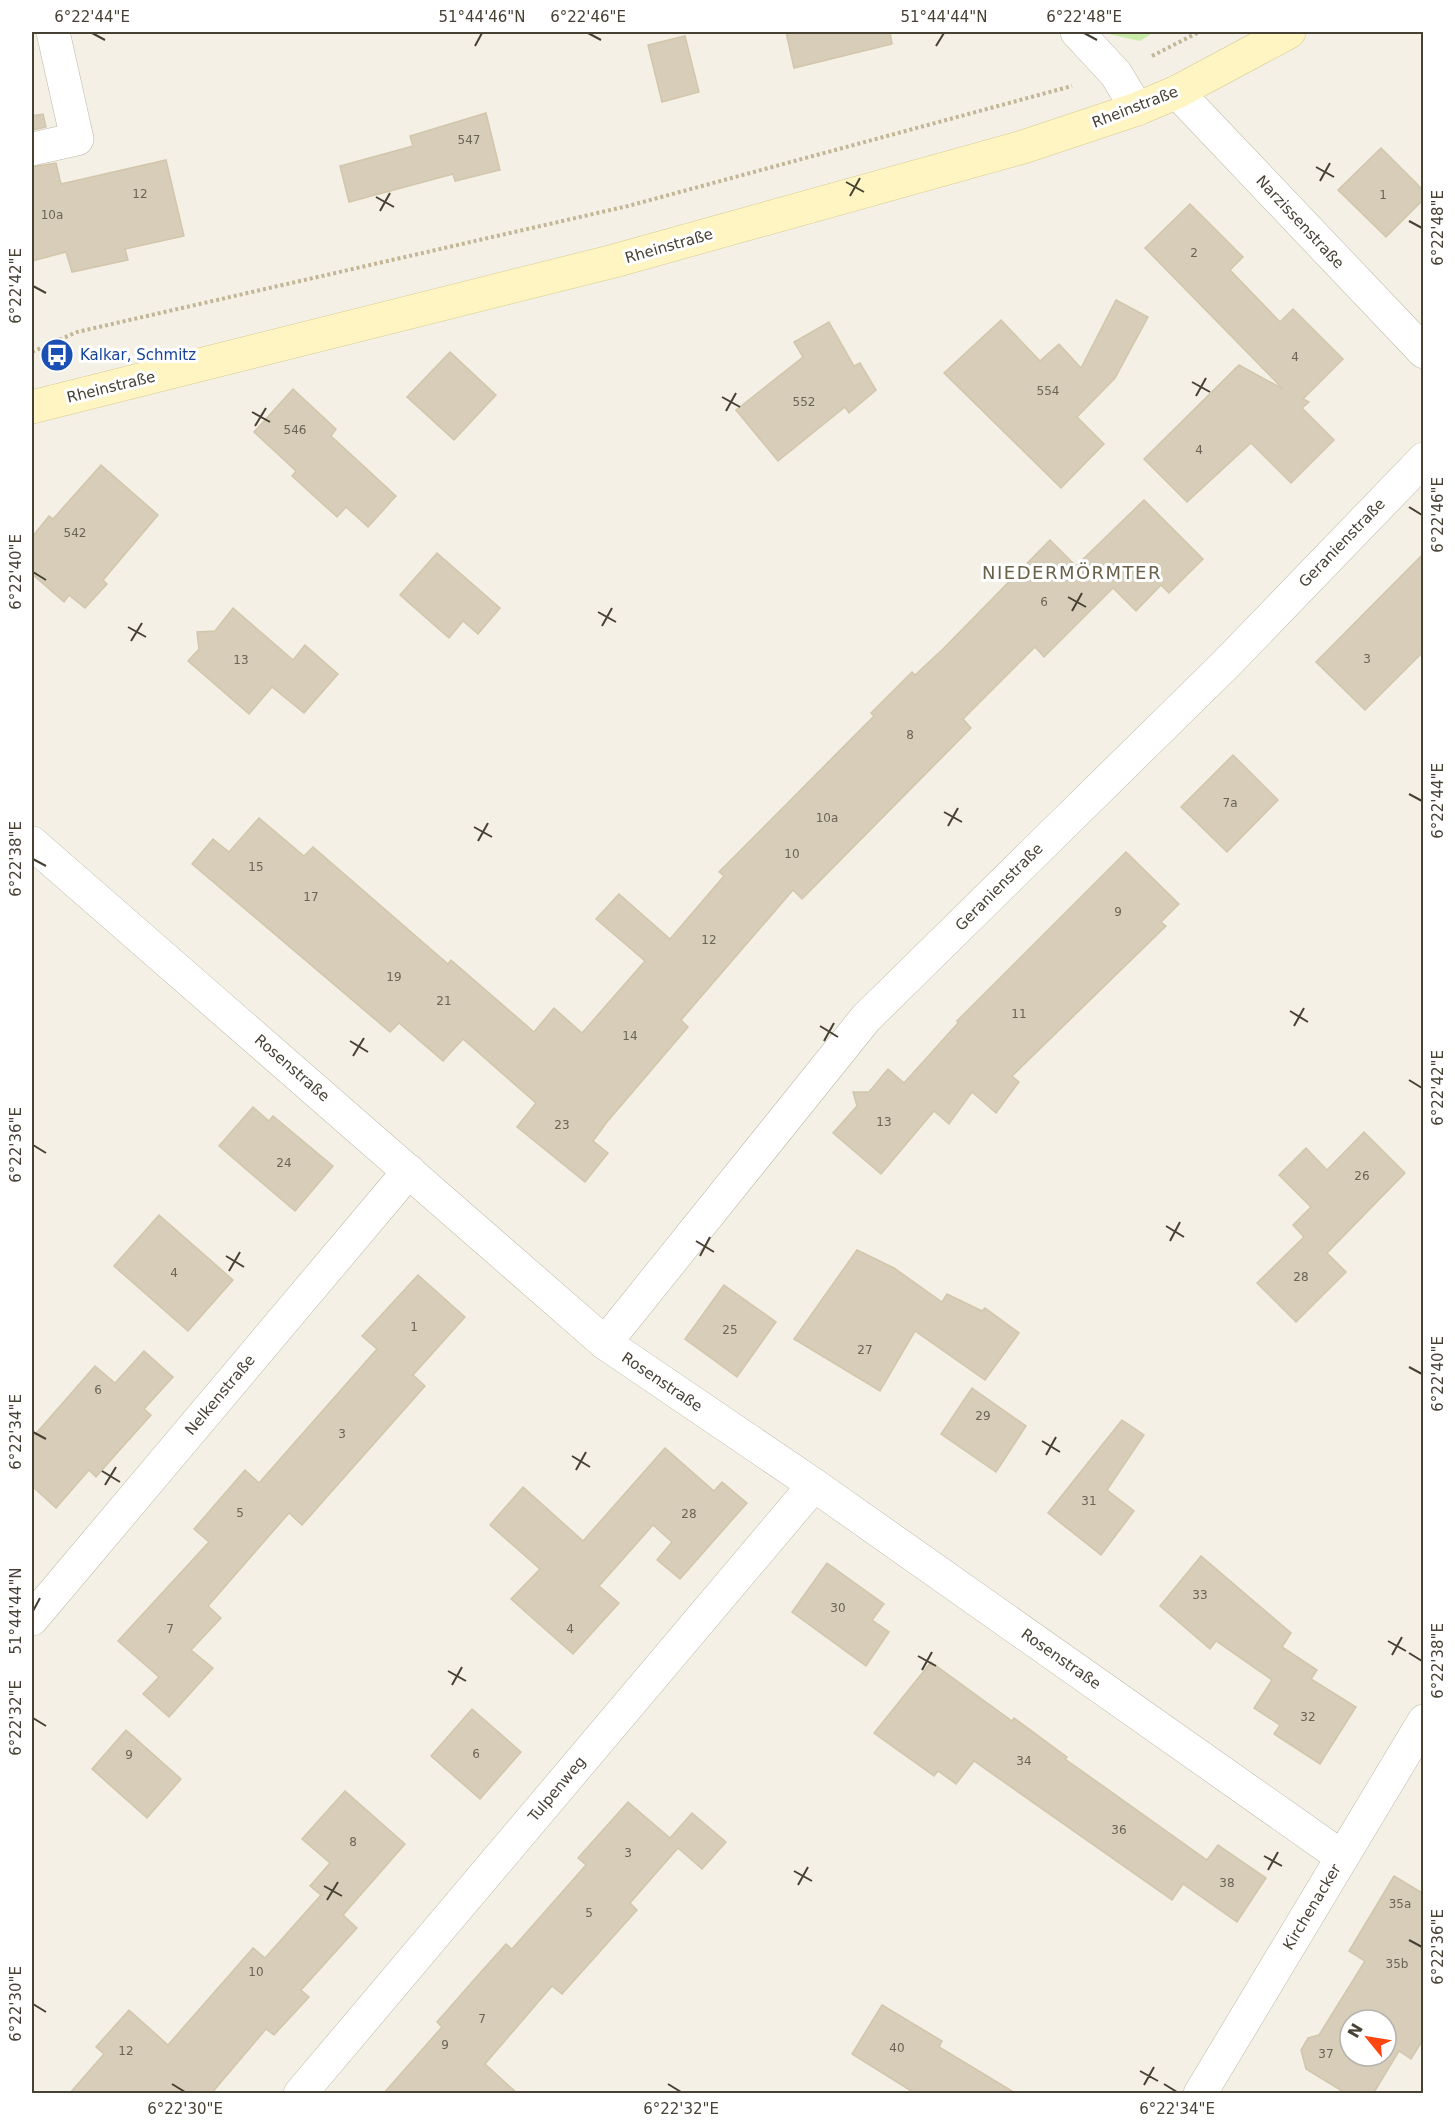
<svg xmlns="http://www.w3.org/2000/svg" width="1455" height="2125" font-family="'DejaVu Sans',sans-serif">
  <rect width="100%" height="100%" fill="#f4f0e5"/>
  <polygon fill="#c9eca9" points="1100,32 1154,32 1140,41"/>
  <g fill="#d7cdb9" stroke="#d2c6ab" stroke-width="1.5" fill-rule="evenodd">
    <polygon points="786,32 890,32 892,44 794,68"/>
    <polygon points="685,36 699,92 662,102 648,45"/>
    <polygon points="486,113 500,170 455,181 453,174 349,202 340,166 413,146 410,136"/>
    <polygon points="43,114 46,127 32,130 32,116"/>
    <polygon points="1381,148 1424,191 1424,199 1386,237 1338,190"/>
    <polygon points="166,160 184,236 125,249 128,260 72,272 66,252 32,261 32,167 56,163 61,184"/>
    <polygon points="1190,204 1243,257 1230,270 1280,322 1293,309 1343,359 1303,399 1309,402 1302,408 1334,440 1291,483 1251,443 1187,502 1144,459 1239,365 1283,389 1145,248"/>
    <polygon points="1116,300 1148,317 1115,378 1077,417 1104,444 1061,488 944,373 1001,320 1040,361 1059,344 1081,368"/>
    <polygon points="829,322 854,366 860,363 876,390 849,413 845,407 778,461 736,410 803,357 794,342"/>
    <polygon points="450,352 496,395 454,440 407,397"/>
    <polygon points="293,389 336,429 331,436 396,496 368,527 346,507 337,517 292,476 296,471 254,432"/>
    <polygon points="101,465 158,515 103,580 107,584 85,608 69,595 64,602 32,574 32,537 49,516 53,519"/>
    <polygon points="1144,500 1203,559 1169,593 1161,585 1136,611 1113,588 1044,657 1035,647 963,719 971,728 802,899 793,890 681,1020 688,1027 607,1122 593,1141 608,1153 585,1182 517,1127 536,1103 463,1039 443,1061 399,1023 390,1032 192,864 213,839 229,852 259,818 304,856 313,847 448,964 451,960 534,1032 554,1008 582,1033 645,961 596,919 619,894 670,939 724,876 719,872 874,716 871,713 912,672 915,675 943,649 1050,540 1076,566"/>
    <polygon points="437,553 500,608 478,634 463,621 449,638 400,595"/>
    <polygon points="1424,553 1424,651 1365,710 1316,662"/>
    <polygon points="233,608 293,660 305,645 338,674 304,713 272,687 249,714 188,661 199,649 197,632 215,631"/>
    <polygon points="1233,755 1278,800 1227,852 1181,807"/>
    <polygon points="1126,852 1179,904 1161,922 1166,926 1012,1076 1019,1082 996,1113 972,1092 949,1124 934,1111 881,1174 833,1133 857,1106 853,1092 869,1092 888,1069 904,1083 958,1023 957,1021"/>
    <polygon points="253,1107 269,1121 273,1116 333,1166 295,1211 219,1146"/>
    <polygon points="1364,1132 1405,1173 1327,1253 1346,1272 1296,1322 1257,1283 1304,1237 1293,1225 1311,1207 1279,1175 1306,1148 1327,1170"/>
    <polygon points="159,1215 233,1280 188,1331 114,1266"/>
    <polygon points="857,1250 894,1268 942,1302 947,1294 982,1311 985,1308 1019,1333 985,1380 915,1331 880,1391 794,1339"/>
    <polygon points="418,1275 465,1317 413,1375 425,1386 302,1525 289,1513 208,1606 221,1618 191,1650 213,1668 169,1717 143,1694 159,1677 118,1641 209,1542 194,1529 245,1470 259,1483 377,1349 362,1336"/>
    <polygon points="724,1285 776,1322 737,1377 685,1339"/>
    <polygon points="144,1351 173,1377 144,1409 151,1415 117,1453 96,1477 89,1470 56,1508 32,1486 32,1438 95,1366 115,1383"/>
    <polygon points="972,1388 1026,1426 996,1472 941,1434"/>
    <polygon points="1122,1420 1144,1435 1107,1490 1134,1511 1101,1555 1048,1513"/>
    <polygon points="665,1448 714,1491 722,1482 747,1503 680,1579 657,1560 672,1542 653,1525 599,1586 619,1603 573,1654 511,1599 540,1569 490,1525 523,1487 583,1541"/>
    <polygon points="1201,1556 1291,1633 1282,1647 1317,1670 1311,1679 1356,1707 1320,1764 1274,1734 1280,1725 1254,1708 1272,1680 1216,1641 1210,1649 1160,1606"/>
    <polygon points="827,1563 884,1604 872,1620 889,1632 866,1666 792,1612"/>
    <polygon points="931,1662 1012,1721 1014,1718 1067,1757 1065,1759 1207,1860 1218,1845 1266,1878 1237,1922 1183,1884 1172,1900 974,1761 956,1784 938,1771 934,1776 874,1733"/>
    <polygon points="472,1709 521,1752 480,1799 431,1756"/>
    <polygon points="126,1730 181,1779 147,1818 92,1769"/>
    <polygon points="345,1791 405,1844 343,1915 357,1928 301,1990 309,1997 274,2035 266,2029 211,2094 69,2094 104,2054 96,2047 129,2010 168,2045 253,1948 265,1958 321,1895 310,1886 330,1863 302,1839"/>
    <polygon points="628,1802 670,1838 692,1813 726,1842 702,1869 678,1848 630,1903 637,1910 562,1994 552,1986 485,2064 518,2094 383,2094 442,2027 437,2022 480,1973 506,1944 512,1949 586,1865 578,1858"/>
    <path d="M1394 1876 1424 1894V2038L1411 2059 1399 2051 1373 2094H1347L1306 2069 1301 2050 1308 2038 1319 2035 1365 1961 1349 1951ZM1350 2020H1386V2056H1350Z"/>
    <polygon points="882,2005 942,2041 939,2047 1017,2094 916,2094 852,2054"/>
  </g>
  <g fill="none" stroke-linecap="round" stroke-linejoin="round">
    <defs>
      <g id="street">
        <polyline points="1077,32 1116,74 1137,109"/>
        <polyline points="1177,92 1424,352"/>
        <polyline points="32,149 77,139 53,32"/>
        <polyline points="32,843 605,1343 814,1485 1342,1857"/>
        <polyline points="605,1343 866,1018 1227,663 1424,459"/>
        <polyline points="32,1619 409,1171"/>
        <polyline points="300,2094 814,1485"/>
        <polyline points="1200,2094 1424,1721"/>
      </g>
      <polyline id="secondary" points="32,407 614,261 1023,147 1137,109 1177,92 1289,32"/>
    </defs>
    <use href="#street" stroke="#c0b9a6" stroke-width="34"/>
    <use href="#secondary" stroke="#d8ca90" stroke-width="34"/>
    <g stroke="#c3b696" stroke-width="4" stroke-dasharray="3 3" stroke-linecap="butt">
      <polyline points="1152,56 1199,32"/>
      <polyline points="32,352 77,332 628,206 1072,86"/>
    </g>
    <use href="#street" stroke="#fff" stroke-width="33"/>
    <use href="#secondary" stroke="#fff5c3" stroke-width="33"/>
  </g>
  <path fill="none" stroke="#474134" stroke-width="2" d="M92 33 105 40M588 33 601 40M1084 33 1097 40M475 46 482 33M936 46 944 33M1316 167 1334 177M1320 181 1330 163M846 182 864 192M850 196 860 178M376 197 394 207M380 211 390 193M1409 221 1422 228M33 286 46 293M1192 382 1210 392M1196 396 1206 378M722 397 740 407M726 411 736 393M252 412 270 422M255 426 266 408M1409 507 1422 515M33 572 46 580M1068 597 1086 607M1072 611 1082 593M598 612 616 622M602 626 612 608M128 627 146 637M131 641 142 623M1409 794 1422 801M944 812 962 822M948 826 958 808M474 827 492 837M478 841 488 823M33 859 46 866M1290 1011 1308 1022M820 1026 838 1037M1294 1026 1304 1008M350 1041 368 1052M824 1041 834 1023M353 1056 364 1038M1409 1080 1422 1088M33 1145 46 1153M1166 1226 1184 1237M696 1241 714 1252M1170 1241 1180 1222M226 1256 244 1267M700 1256 710 1237M229 1271 240 1252M1409 1367 1422 1374M33 1432 46 1439M1042 1441 1060 1452M1046 1455 1056 1437M572 1456 590 1467M576 1470 586 1452M102 1471 120 1482M105 1485 116 1467M33 1611 40 1598M1388 1641 1406 1651M1409 1653 1422 1661M1392 1655 1402 1637M918 1656 936 1666M922 1670 932 1652M448 1671 466 1681M452 1685 462 1667M33 1718 46 1726M1264 1856 1282 1866M1268 1870 1278 1852M794 1871 812 1881M798 1885 808 1867M324 1886 342 1896M327 1900 338 1882M1409 1940 1422 1947M33 2004 46 2012M1140 2071 1158 2081M172 2084 185 2092M668 2084 681 2092M1164 2084 1177 2092M1144 2085 1154 2067"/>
  <defs>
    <symbol id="bus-disc" viewBox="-11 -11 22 22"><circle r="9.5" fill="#1a4fb4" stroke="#fff"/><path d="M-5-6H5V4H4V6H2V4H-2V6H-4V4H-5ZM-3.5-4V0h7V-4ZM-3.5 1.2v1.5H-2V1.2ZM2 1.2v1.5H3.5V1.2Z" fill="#fff"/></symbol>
  </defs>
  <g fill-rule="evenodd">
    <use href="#bus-disc" x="38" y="336" width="38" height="38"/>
  </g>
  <g text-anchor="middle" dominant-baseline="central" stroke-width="6" stroke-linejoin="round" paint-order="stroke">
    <g font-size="12" fill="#6b6455">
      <text x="469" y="140">547</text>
      <text x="140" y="194">12</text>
      <text x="1383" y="195">1</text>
      <text x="52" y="215">10a</text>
      <text x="1194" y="253">2</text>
      <text x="1295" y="357">4</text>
      <text x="1048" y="391">554</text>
      <text x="804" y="402">552</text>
      <text x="295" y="430">546</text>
      <text x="1199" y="450">4</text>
      <text x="75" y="533">542</text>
      <text x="1044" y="602">6</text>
      <text x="1367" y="659">3</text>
      <text x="241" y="660">13</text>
      <text x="910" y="735">8</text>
      <text x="1230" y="803">7a</text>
      <text x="827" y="818">10a</text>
      <text x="792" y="854">10</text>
      <text x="256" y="867">15</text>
      <text x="311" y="897">17</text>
      <text x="1118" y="912">9</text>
      <text x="709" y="940">12</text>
      <text x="394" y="977">19</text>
      <text x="444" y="1001">21</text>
      <text x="1019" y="1014">11</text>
      <text x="630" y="1036">14</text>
      <text x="884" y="1122">13</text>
      <text x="562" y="1125">23</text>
      <text x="284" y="1163">24</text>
      <text x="1362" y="1176">26</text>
      <text x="174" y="1273">4</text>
      <text x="1301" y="1277">28</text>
      <text x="414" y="1327">1</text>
      <text x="730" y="1330">25</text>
      <text x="865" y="1350">27</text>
      <text x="98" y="1390">6</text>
      <text x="983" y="1416">29</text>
      <text x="342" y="1434">3</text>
      <text x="1089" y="1501">31</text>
      <text x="240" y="1513">5</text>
      <text x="689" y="1514">28</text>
      <text x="1200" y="1595">33</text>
      <text x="838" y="1608">30</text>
      <text x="170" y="1629">7</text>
      <text x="570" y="1629">4</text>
      <text x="1308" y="1717">32</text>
      <text x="476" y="1754">6</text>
      <text x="129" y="1755">9</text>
      <text x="1024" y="1761">34</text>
      <text x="1119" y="1830">36</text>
      <text x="353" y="1842">8</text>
      <text x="628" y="1853">3</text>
      <text x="1227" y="1883">38</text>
      <text x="1400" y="1904">35a</text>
      <text x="589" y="1913">5</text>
      <text x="1397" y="1964">35b</text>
      <text x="256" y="1972">10</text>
      <text x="482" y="2019">7</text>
      <text x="445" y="2045">9</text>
      <text x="897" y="2048">40</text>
      <text x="126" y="2051">12</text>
      <text x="1326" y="2054">37</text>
    </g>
    <g font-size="15" fill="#474134" stroke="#fff">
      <text transform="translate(1135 107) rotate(-21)">Rheinstraße</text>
      <text transform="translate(1300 222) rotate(47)">Narzissenstraße</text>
      <text transform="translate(669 246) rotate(-16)">Rheinstraße</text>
      <text transform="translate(111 387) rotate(-14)">Rheinstraße</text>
      <text transform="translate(1342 543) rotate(-46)">Geranienstraße</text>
      <text transform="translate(999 887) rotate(-45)">Geranienstraße</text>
      <text transform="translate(292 1068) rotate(41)">Rosenstraße</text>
      <text transform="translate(662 1382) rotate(34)">Rosenstraße</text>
      <text transform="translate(220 1395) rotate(-50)">Nelkenstraße</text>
      <text transform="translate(1061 1659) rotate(35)">Rosenstraße</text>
      <text transform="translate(557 1789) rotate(-50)">Tulpenweg</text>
      <text transform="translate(1312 1907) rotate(-59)">Kirchenacker</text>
    </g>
    <g font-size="15" fill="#164399" stroke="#fff" text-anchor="start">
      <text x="80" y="355">Kalkar, Schmitz</text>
    </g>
    <g font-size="18" letter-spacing="1.5" fill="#6b604a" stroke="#fff">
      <text x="1072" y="572">NIEDERMÖRMTER</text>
    </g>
  </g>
  <rect width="1455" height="2125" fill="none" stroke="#ffffff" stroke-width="66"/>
  <g transform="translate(1368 2038) rotate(300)"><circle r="28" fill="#ffffff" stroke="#b5b3ae" stroke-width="1.5"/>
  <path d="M0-4.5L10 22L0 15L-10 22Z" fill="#ff4510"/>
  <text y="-9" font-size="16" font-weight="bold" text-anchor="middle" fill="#474134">N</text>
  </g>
  <rect x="33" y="33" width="1389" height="2059" fill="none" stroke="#474134" stroke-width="2"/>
  <g font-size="15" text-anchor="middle" fill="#474134">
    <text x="92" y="22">6°22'44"E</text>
    <text x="482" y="22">51°44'46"N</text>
    <text x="588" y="22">6°22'46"E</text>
    <text x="944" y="22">51°44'44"N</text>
    <text x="1084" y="22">6°22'48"E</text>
    <text transform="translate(1438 228) rotate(-90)" y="5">6°22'48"E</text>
    <text transform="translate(16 286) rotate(-90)" y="5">6°22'42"E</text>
    <text transform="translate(1438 515) rotate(-90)" y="5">6°22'46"E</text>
    <text transform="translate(16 572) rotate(-90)" y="5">6°22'40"E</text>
    <text transform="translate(1438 801) rotate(-90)" y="5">6°22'44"E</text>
    <text transform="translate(16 859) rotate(-90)" y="5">6°22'38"E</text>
    <text transform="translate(1438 1088) rotate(-90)" y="5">6°22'42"E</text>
    <text transform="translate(16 1145) rotate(-90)" y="5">6°22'36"E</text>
    <text transform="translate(1438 1374) rotate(-90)" y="5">6°22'40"E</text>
    <text transform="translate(16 1432) rotate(-90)" y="5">6°22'34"E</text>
    <text transform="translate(16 1611) rotate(-90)" y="5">51°44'44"N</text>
    <text transform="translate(1438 1661) rotate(-90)" y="5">6°22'38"E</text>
    <text transform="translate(16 1718) rotate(-90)" y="5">6°22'32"E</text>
    <text transform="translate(1438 1947) rotate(-90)" y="5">6°22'36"E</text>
    <text transform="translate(16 2004) rotate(-90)" y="5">6°22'30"E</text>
    <text x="185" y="2114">6°22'30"E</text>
    <text x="681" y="2114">6°22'32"E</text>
    <text x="1177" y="2114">6°22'34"E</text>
  </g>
</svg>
